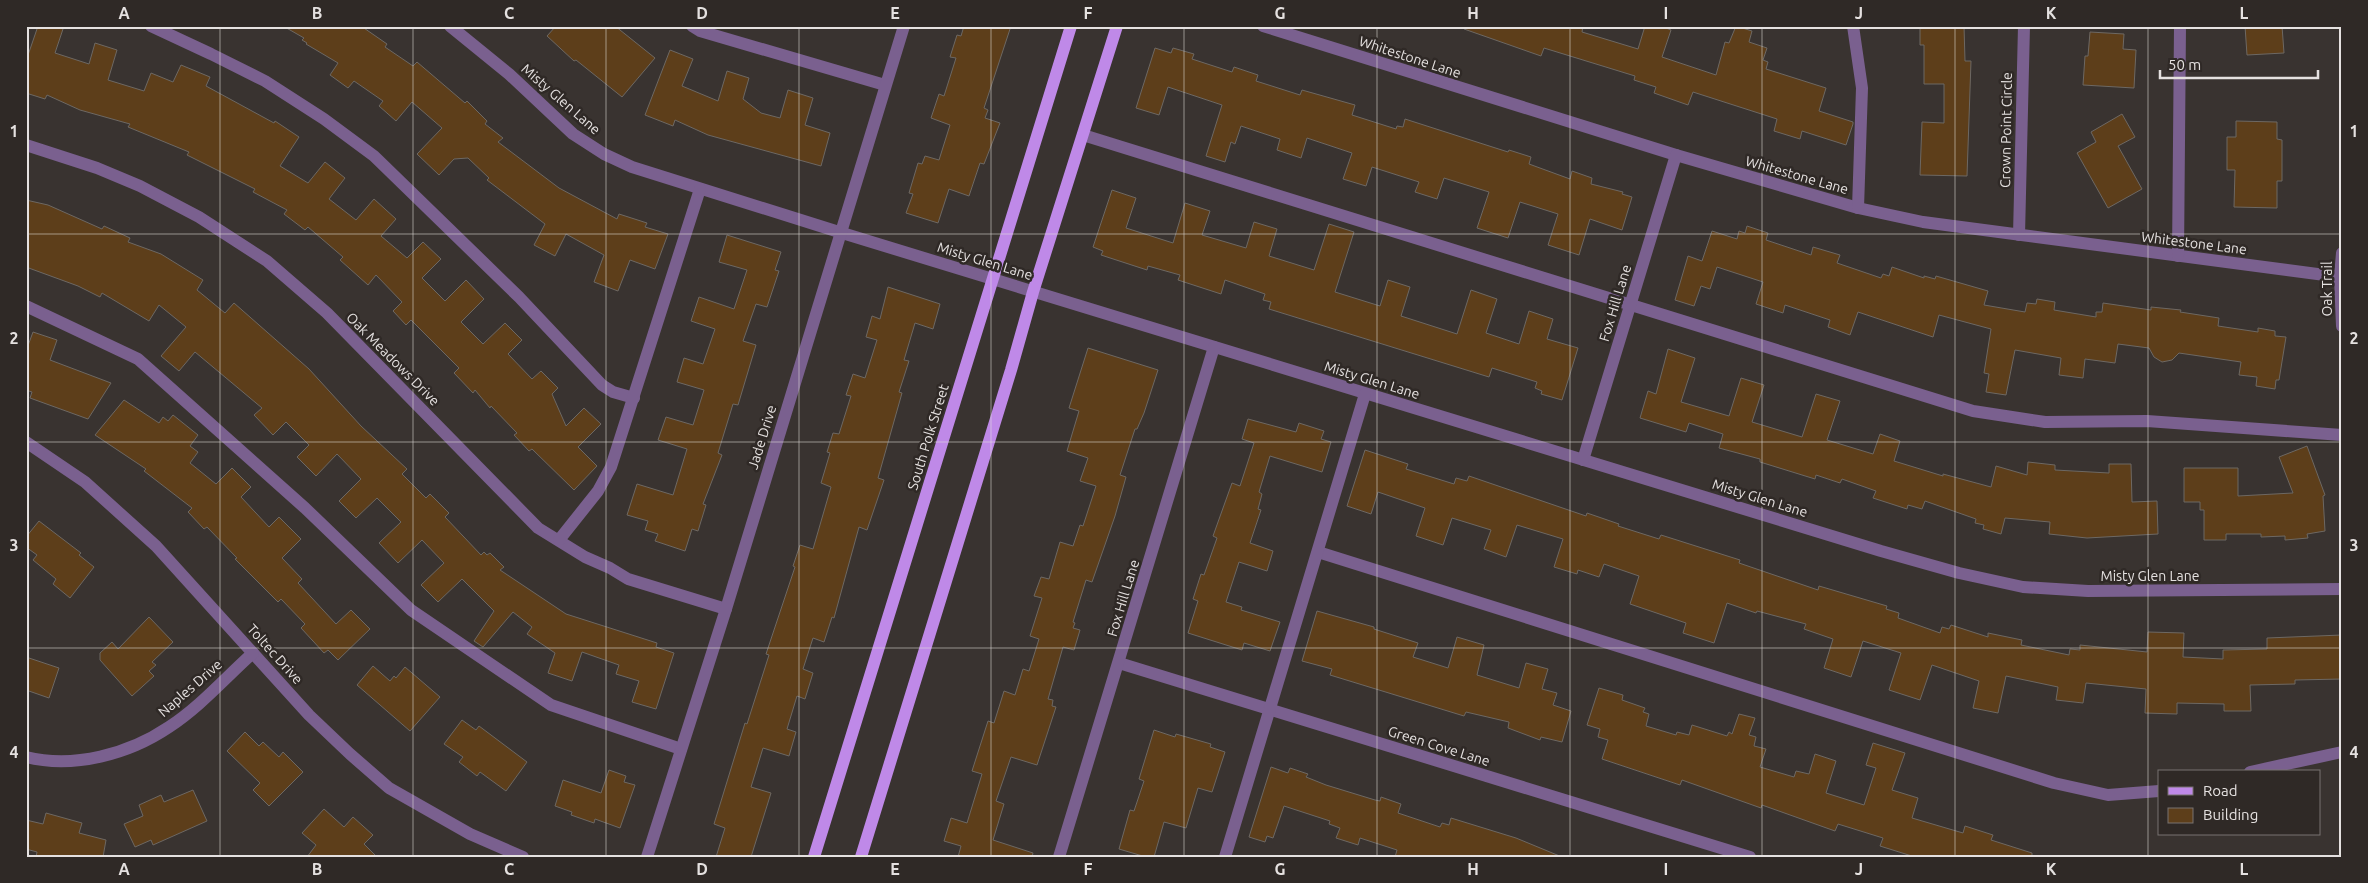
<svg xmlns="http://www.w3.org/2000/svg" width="2368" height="883" font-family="Ubuntu,sans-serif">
  <rect width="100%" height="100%" fill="#393330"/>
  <g fill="#5d3e1a" stroke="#6d6863">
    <polygon points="38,26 64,26 55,53 89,64 95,43 117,50 108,80 144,91 151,73 173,82 181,65 210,77 206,86 274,123 275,121 299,137 280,166 308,183 325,162 345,178 329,199 356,220 374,199 396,219 381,236 407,258 423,242 441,259 422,278 445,301 466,280 484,299 461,322 483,344 505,323 522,340 508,354 532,379 541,371 558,388 552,394 566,426 584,408 601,424 578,447 597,466 574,490 532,449 529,451 514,435 517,433 491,406 490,408 475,390 473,393 454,373 459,368 411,320 406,325 393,311 402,302 376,275 368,285 340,260 343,257 308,227 305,230 284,214 287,210 253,192 255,189 187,155 189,152 128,127 130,124 80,110 47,95 45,99 26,93 26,61"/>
    <polygon points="283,26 361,26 387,44 385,47 413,66 417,62 465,103 467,101 487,121 485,124 503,138 498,142 559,188 617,219 619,214 647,223 645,227 668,234 655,269 630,260 618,291 594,282 604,255 566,234 555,256 534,245 545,224 487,180 489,178 468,158 454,159 439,175 417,154 442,128 412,102 396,121 379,106 383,101 354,81 348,88 330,75 338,63 306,44 307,43 302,40 304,38"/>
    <polygon points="556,26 615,26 655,58 622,97 576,60 574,61 547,36"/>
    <polygon points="964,26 1011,26 984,108 988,110 985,118 1000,123 984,164 980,163 969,196 949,189 938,223 906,213 913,194 909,193 918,163 922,164 925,156 939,160 950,125 931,118 939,94 944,96 956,58 950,57 957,35 961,36"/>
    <polygon points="1465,26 1583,26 1582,32 1638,49 1645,26 1661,26 1671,30 1662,57 1716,75 1725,42 1729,43 1736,26 1752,31 1749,42 1767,48 1763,60 1768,62 1766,69 1826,88 1819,111 1853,122 1853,124 1846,145 1802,131 1800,139 1774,131 1777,119 1693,92 1688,105 1654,93 1656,87 1634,80 1635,76 1544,48 1541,56 1464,29"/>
    <polygon points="1920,26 1964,26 1965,61 1971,61 1967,176 1920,175 1922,122 1944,123 1944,84 1924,84 1924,45 1920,45"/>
    <polygon points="2245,26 2282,26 2284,53 2247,55"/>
    <polygon points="2090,32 2124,34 2123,49 2136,50 2134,88 2083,85 2085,56 2088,56"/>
    <polygon points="1155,48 1171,53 1173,48 1194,54 1192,59 1232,72 1234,67 1258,75 1256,81 1300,95 1302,90 1355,105 1352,115 1396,129 1397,126 1403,127 1405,119 1508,152 1509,150 1531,157 1529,164 1570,179 1572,171 1592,178 1591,184 1623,192 1622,194 1632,197 1622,230 1590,219 1579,255 1548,245 1558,214 1520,202 1508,238 1477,228 1489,192 1444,178 1437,199 1415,192 1419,182 1372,167 1366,186 1343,179 1352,153 1307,138 1301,158 1277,150 1280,139 1241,126 1235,144 1231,142 1225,162 1206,156 1222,105 1168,87 1159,115 1136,108"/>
    <polygon points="670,50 693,59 682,86 718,101 727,71 749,78 743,99 761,113 780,118 788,90 813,98 805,125 830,133 821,166 708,135 675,120 673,126 645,115"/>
    <polygon points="2122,114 2135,137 2118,146 2142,189 2108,208 2077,153 2096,142 2091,132"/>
    <polygon points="2236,121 2277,122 2277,139 2282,140 2282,181 2277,181 2277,208 2234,207 2235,170 2227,170 2227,137 2236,137"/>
    <polygon points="1112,190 1136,198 1126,228 1173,243 1185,203 1210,211 1202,235 1246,248 1254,222 1277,229 1269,256 1314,270 1329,224 1354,232 1335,292 1380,306 1388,280 1410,287 1401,316 1457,334 1471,290 1497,299 1486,333 1519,344 1529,311 1553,319 1547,339 1578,348 1562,400 1541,394 1542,391 1535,388 1537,382 1492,368 1489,377 1269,309 1271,302 1263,300 1265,294 1225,280 1221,294 1178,280 1180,275 1148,266 1147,270 1101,255 1103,251 1093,247"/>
    <polygon points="26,200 48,205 102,229 104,226 130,238 128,242 161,254 203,280 197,290 225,313 234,303 309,369 361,426 407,469 402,474 426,498 430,494 449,513 445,517 481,555 484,552 487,555 490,553 504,567 500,570 566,614 657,643 656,647 674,653 656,709 632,702 639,681 616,674 619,665 582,652 572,681 548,673 555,653 527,634 532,627 513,612 483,647 474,641 494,611 462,579 438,602 421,585 444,563 422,540 398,563 379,543 401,522 377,498 356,518 339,501 361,479 337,454 316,476 297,457 309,445 286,422 273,435 254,415 262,408 195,352 179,371 161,356 186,327 159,305 149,321 102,293 100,297 78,286 26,267"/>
    <polygon points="1747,226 1768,233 1766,240 1811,255 1813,247 1840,255 1837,263 1881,278 1883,274 1889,276 1892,267 1924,278 1924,276 1935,279 1936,276 1988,291 1984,305 2025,312 2027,303 2036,304 2037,299 2055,302 2054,310 2096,317 2096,312 2102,312 2103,303 2151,310 2151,307 2181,310 2180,312 2219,318 2218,326 2258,332 2258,328 2275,331 2275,336 2286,337 2279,380 2276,380 2275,389 2256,386 2257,377 2239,375 2241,362 2179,353 2172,360 2162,362 2154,357 2149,348 2118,344 2115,363 2085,359 2083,378 2059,375 2061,358 2015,350 2006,395 1986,392 1989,374 1984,373 1991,329 1939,315 1933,337 1858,312 1850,335 1828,327 1830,320 1785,305 1783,313 1756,304 1763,282 1717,267 1710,289 1701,286 1694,306 1675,300 1688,256 1702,261 1712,231 1737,239 1739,231 1745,233"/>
    <polygon points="727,235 781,252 775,270 779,271 767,307 756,304 743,341 756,345 738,405 733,404 718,453 722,455 703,504 706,505 698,531 692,529 685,551 655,541 658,534 645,530 648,521 627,515 637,484 673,495 687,449 658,440 666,417 693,425 704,390 677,382 684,358 703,364 715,329 691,321 699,297 734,309 747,270 719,262"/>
    <polygon points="888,287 940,304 933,329 915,323 904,360 909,361 899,392 902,393 878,478 884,480 867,530 859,527 834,618 832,617 824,642 813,638 803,669 813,673 805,699 797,696 787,729 796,732 789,756 763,748 751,787 771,793 751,857 716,857 725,828 714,824 745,723 747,724 769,655 766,654 795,567 793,566 800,545 813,549 831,487 821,483 830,453 827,452 833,433 839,434 851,396 846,395 853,374 865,378 877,340 866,337 872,316 880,319"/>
    <polygon points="33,332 57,340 50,360 111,383 88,419 30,398 32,392 26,390 26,351"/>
    <polygon points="1088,348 1158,370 1144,413 1137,429 1135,429 1120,475 1126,477 1115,516 1092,582 1086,580 1073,622 1075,623 1073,628 1080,630 1074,650 1063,647 1048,699 1053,700 1052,706 1056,707 1037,765 1011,757 996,801 1004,804 993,840 1033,853 1032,857 958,857 961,846 944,841 951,818 967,823 982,774 972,771 988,721 994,723 1004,691 1015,695 1023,669 1029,671 1039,639 1030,636 1042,598 1034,596 1041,577 1049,579 1060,542 1073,546 1080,525 1083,526 1096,486 1080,481 1088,458 1067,451 1079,411 1069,408"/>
    <polygon points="1668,349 1695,358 1681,402 1729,416 1741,378 1764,385 1752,422 1802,437 1816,394 1840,401 1827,440 1873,454 1880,434 1900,441 1894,461 1943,476 1943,474 1991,487 1996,466 2027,475 2028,462 2055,465 2055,470 2109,473 2109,464 2131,464 2132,502 2157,501 2158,534 2087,538 2049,534 2050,522 2005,518 2001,534 1983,529 1984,525 1975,523 1976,519 1925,501 1922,509 1908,505 1907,509 1873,498 1876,491 1842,479 1840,483 1816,475 1815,479 1760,462 1760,459 1719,448 1723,434 1689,423 1686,432 1640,418 1648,391 1656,394"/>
    <polygon points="124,400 159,423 163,417 168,421 173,415 198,435 190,446 198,452 190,463 216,484 232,468 251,487 241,497 269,527 279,517 301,539 282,558 302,579 298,583 336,624 351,610 370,629 338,660 328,650 324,653 301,628 305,624 281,599 278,602 235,559 237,558 207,527 204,529 188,512 192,508 144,471 146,469 95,435"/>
    <polygon points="1248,419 1296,432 1299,423 1324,431 1321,439 1331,442 1322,472 1270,456 1259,492 1262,494 1258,509 1261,510 1250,543 1273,551 1267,571 1239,562 1226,602 1242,607 1241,610 1280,622 1270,651 1244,643 1242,650 1188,633 1198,601 1193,599 1201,574 1204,575 1217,538 1213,536 1232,483 1240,486 1254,443 1242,439"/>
    <polygon points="2307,446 2325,495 2323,496 2325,531 2307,534 2308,538 2285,540 2285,536 2261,537 2261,534 2226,534 2226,540 2204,540 2204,510 2200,510 2200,502 2184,502 2184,468 2238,468 2238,496 2293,493 2279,457"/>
    <polygon points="1365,450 1408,464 1406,469 1454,484 1456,478 1467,481 1469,476 1586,516 1587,513 1619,524 1618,526 1659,539 1661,535 1740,560 1739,563 1818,590 1819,586 1887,606 1886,609 1899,613 1898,618 1940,633 1942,627 1949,629 1951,625 1988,637 1988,633 2022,640 2021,645 2069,655 2070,649 2080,650 2080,645 2147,652 2148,632 2184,633 2183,657 2223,659 2223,650 2267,649 2267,638 2342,635 2342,679 2295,680 2295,684 2250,685 2251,711 2224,711 2224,704 2177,703 2177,714 2145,713 2146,689 2086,683 2083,703 2056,700 2058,687 2006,676 1998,713 1973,708 1979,681 1932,665 1920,700 1889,690 1901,653 1863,641 1851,677 1824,668 1833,639 1804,629 1806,624 1757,611 1756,613 1727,603 1714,643 1683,633 1686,623 1630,604 1639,576 1604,564 1599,577 1578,570 1577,574 1554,567 1563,539 1517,525 1506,557 1484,549 1491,530 1452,518 1443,545 1416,536 1425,508 1378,492 1371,514 1347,506"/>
    <polygon points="39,521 81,553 79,555 94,567 70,598 53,584 56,579 33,560 37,555 26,547 26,537"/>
    <polygon points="1317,611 1374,627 1374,629 1418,643 1413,657 1448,668 1457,637 1484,645 1477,675 1519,688 1526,663 1548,669 1542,689 1557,693 1553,705 1571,711 1562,742 1541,737 1540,740 1508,728 1509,722 1466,712 1464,716 1330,675 1332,669 1302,661"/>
    <polygon points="149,617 173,642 152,662 156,665 149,671 154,676 132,696 100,660 100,653 112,642 118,649"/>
    <polygon points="26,657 59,668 49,698 26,690"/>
    <polygon points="373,666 390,681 394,676 396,678 405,667 440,697 410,731 357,685"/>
    <polygon points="1599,688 1623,695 1622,700 1645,708 1643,712 1649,714 1646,726 1676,735 1677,732 1689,735 1692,725 1727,736 1729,732 1732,734 1739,714 1755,718 1749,735 1756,737 1754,746 1766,749 1760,767 1794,777 1796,771 1809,774 1815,754 1836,761 1826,793 1864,805 1876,768 1866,765 1873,743 1905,753 1892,790 1918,798 1912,818 1963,833 1965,826 1993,835 1991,840 2032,853 2032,857 1915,857 1880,846 1883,838 1838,824 1835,831 1762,805 1761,808 1682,780 1680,785 1602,759 1608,740 1598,737 1600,729 1587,725"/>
    <polygon points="462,720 476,730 479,726 527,762 506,791 480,772 477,776 459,762 463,757 444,744"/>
    <polygon points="1154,730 1175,737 1176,734 1211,744 1210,747 1225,752 1212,792 1198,788 1186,828 1164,822 1154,857 1146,857 1119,849 1130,810 1134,811 1144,781 1139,779"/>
    <polygon points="245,732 259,746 263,742 279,757 283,752 303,772 269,806 253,790 260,783 227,751"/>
    <polygon points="1271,767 1288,773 1290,768 1308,774 1306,777 1326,785 1375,800 1380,801 1381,797 1401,804 1398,813 1440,827 1442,823 1449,825 1451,818 1516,838 1562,857 1395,857 1397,850 1360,838 1358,845 1336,838 1340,828 1329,824 1330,821 1284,806 1273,838 1267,836 1265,842 1249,837"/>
    <polygon points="609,770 626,776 624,782 635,785 620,828 595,819 594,823 571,815 572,812 555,806 563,780 601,793"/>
    <polygon points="193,790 207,821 153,845 151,840 135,847 124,824 143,816 139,805 161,795 164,802"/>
    <polygon points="324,809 344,827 353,817 373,835 364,844 377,857 307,857 316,845 302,833"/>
    <polygon points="46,813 82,823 79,833 106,840 103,857 36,857 37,852 26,849 26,820 43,824"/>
  </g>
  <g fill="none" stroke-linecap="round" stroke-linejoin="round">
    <g stroke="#7a608f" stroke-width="12">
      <polyline points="151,26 211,54 265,81 324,119 374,156 519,297 602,385 613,392 634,398"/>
      <polyline points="450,26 509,74 573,134 604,154 632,167 839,232 1881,551 1959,573 2023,587 2088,591 2342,589"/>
      <polyline points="692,26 700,31 885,85"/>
      <polyline points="1263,26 1676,155 1858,208 1923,222 2340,277"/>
      <polyline points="1853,26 1862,88 1858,208"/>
      <polyline points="1083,135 1973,411 2045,422 2147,421 2342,435"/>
      <polyline points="26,145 97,168 140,186 199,217 267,261 327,313 538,528 585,557 610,568 628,579 726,609"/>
      <polyline points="2019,235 2024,26"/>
      <polyline points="2342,253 2340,277 2342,326"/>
      <polyline points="2178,256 2180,26"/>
      <polyline points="26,306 138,359 305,508 411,610 551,705 681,749"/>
      <polyline points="26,442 85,482 156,546 309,715 350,754 389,788 470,834 523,857"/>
      <polyline points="1583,460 1676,155"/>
      <polyline points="559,540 598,491 611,467 700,189"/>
      <polyline points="1318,552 2054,783 2108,795 2159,791"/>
      <polyline points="1119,663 1750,857"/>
      <path d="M26 757C74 769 129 754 169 727 200 707 226 677 253 653"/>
      <polyline points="2250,772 2342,752"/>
      <polyline points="647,857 726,609 904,26"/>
      <polyline points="1059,857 1214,347"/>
      <polyline points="1225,857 1365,394"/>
    </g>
    <g stroke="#bf89e8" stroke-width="12">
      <polyline points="814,857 1071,26"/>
      <polyline points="861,857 1011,370 1033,292 1117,26"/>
    </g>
  </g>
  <path fill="none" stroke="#e5e1e0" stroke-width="1" stroke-opacity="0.55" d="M220 26V857M413 26V857M606 26V857M799 26V857M991 26V857M1184 26V857M1377 26V857M1570 26V857M1762 26V857M1955 26V857M2148 26V857M26 234H2342M26 442H2342M26 648H2342"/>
  <g text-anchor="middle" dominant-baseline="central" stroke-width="5" stroke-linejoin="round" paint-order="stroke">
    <g font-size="14" fill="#e5e1e0" stroke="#2f2926">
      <text transform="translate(1410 57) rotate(18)">Whitestone Lane</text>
      <text transform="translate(561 99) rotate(41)">Misty Glen Lane</text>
      <text transform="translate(2006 130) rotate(-89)">Crown Point Circle</text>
      <text transform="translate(1797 175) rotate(16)">Whitestone Lane</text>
      <text transform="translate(2194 243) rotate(7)">Whitestone Lane</text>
      <text transform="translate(985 261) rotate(17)">Misty Glen Lane</text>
      <text transform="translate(2327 289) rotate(-90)">Oak Trail</text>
      <text transform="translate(1615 303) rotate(-73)">Fox Hill Lane</text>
      <text transform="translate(393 359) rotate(45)">Oak Meadows Drive</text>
      <text transform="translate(1372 380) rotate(17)">Misty Glen Lane</text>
      <text transform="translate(762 437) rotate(-73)">Jade Drive</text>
      <text transform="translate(928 437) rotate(-73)">South Polk Street</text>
      <text transform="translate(1760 498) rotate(17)">Misty Glen Lane</text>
      <text x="2150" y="576">Misty Glen Lane</text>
      <text transform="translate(1123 598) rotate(-73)">Fox Hill Lane</text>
      <text transform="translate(275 654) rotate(48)">Toltec Drive</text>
      <text transform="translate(190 688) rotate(-41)">Naples Drive</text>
      <text transform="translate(1439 746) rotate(17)">Green Cove Lane</text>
    </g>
  </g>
  <rect width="2368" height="883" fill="none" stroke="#2f2926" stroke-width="55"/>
  <rect x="2158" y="770" width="162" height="65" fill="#2f2926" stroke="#787370"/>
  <rect x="2168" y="787" width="25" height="8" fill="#bf89e8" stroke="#787370"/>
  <text x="2203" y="796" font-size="15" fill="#e5e1e0">Road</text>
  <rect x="2168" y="808" width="25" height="15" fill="#5d3e1a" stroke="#787370"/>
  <text x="2203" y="820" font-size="15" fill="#e5e1e0">Building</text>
  <path d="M2160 70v8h158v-8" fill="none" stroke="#e5e1e0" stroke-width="2.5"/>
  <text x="2168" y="70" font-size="15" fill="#e5e1e0" stroke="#2f2926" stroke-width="4" paint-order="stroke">50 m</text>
  <rect x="28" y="28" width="2312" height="828" fill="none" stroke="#e5e1e0" stroke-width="2"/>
  <g font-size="16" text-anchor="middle" font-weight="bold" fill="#e5e1e0">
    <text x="124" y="19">A</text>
    <text x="317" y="19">B</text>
    <text x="509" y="19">C</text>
    <text x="702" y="19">D</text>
    <text x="895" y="19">E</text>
    <text x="1088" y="19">F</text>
    <text x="1280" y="19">G</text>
    <text x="1473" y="19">H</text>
    <text x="1666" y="19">I</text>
    <text x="1859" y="19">J</text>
    <text x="2051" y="19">K</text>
    <text x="2244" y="19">L</text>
    <text x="14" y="137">1</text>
    <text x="2354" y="137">1</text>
    <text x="14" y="344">2</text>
    <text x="2354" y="344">2</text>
    <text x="14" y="551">3</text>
    <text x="2354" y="551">3</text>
    <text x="14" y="758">4</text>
    <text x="2354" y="758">4</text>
    <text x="124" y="875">A</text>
    <text x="317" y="875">B</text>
    <text x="509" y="875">C</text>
    <text x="702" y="875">D</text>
    <text x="895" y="875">E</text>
    <text x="1088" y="875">F</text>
    <text x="1280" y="875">G</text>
    <text x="1473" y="875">H</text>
    <text x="1666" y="875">I</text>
    <text x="1859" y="875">J</text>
    <text x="2051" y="875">K</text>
    <text x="2244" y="875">L</text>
  </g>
</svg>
